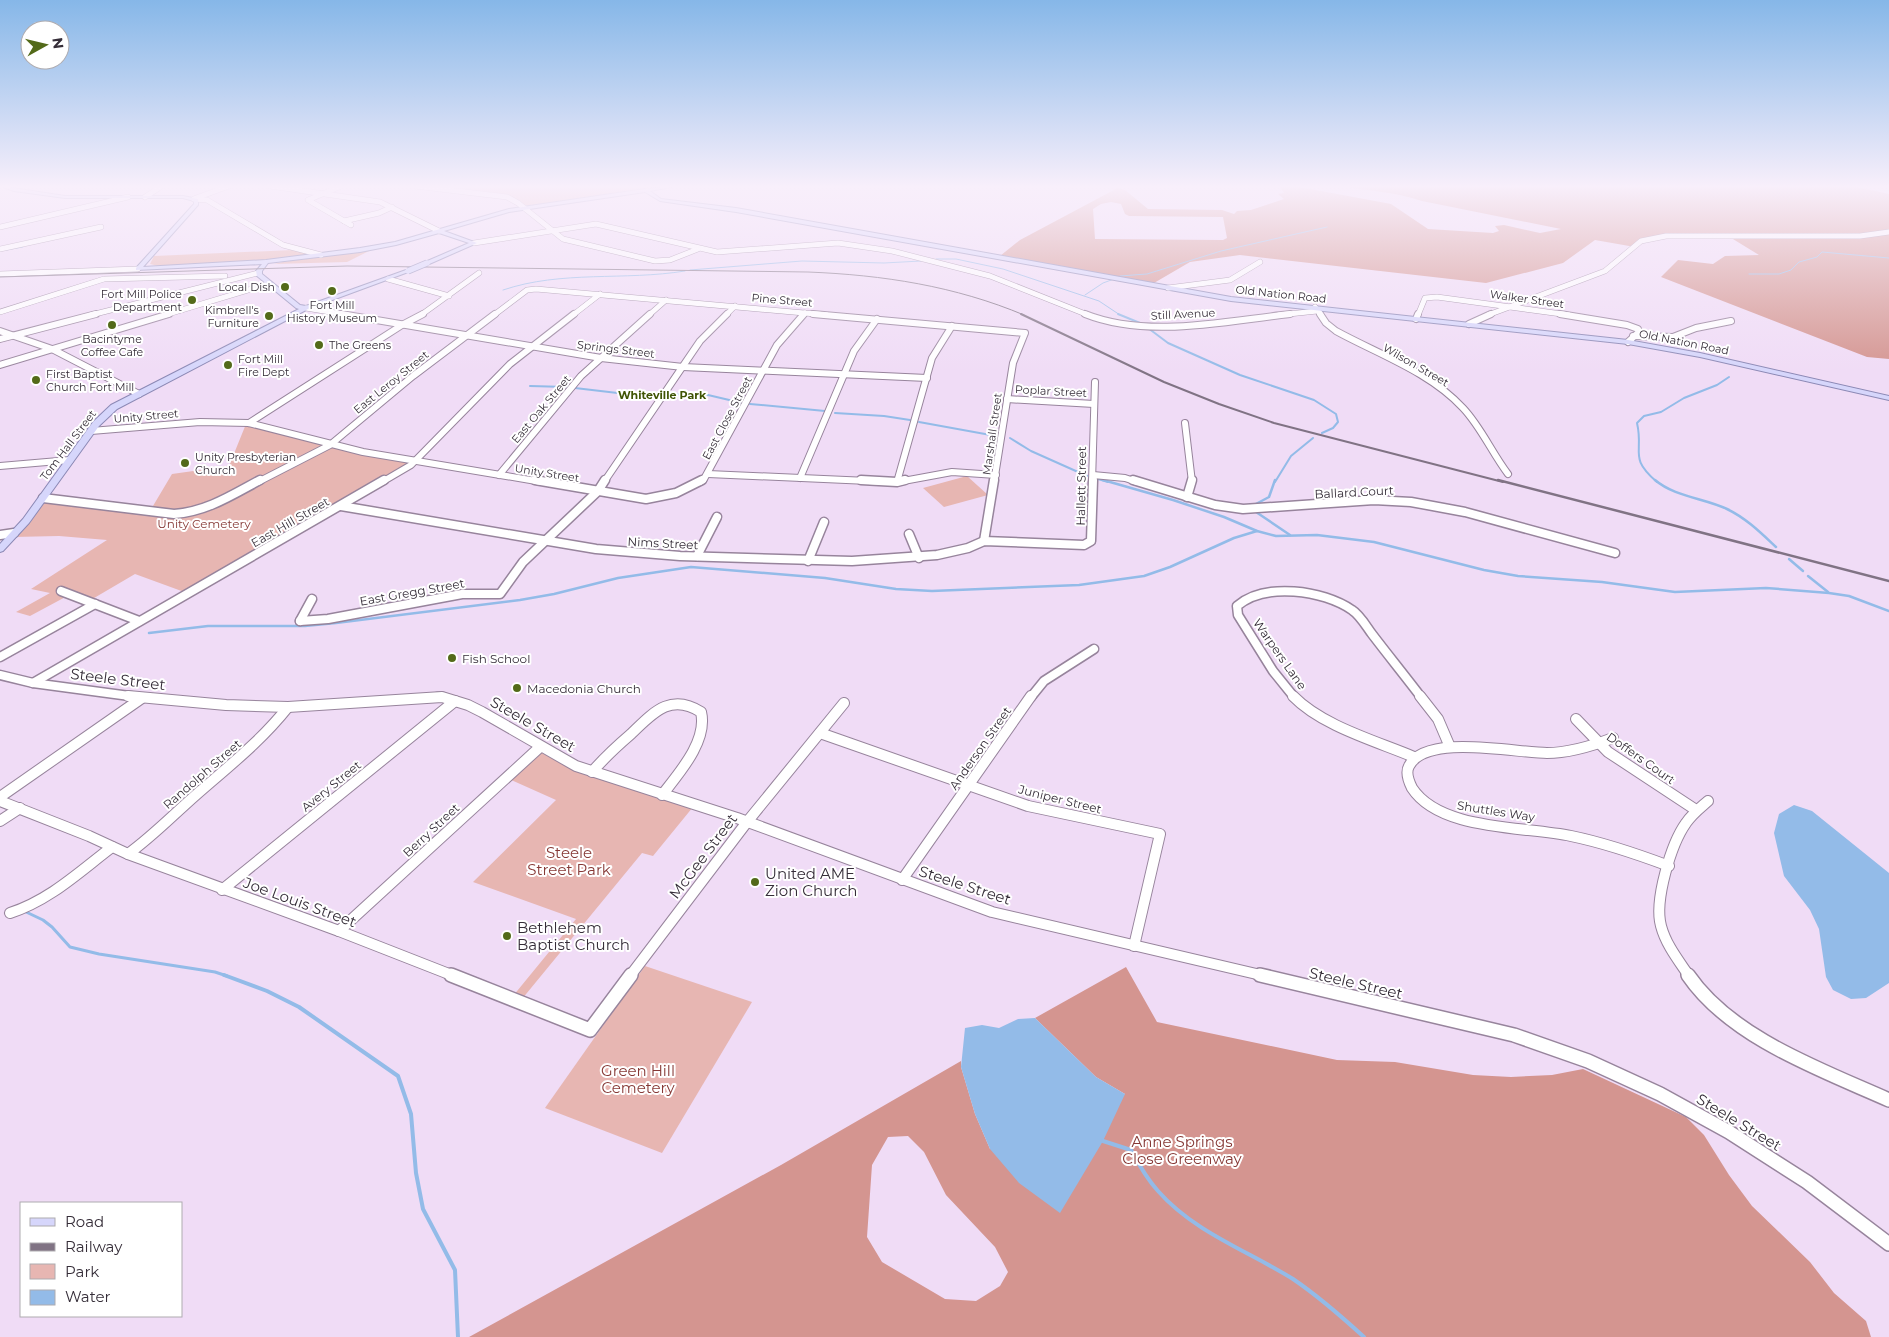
<svg xmlns="http://www.w3.org/2000/svg" width="1889" height="1337" font-family="Montserrat,sans-serif">
  <rect width="100%" height="100%" fill="#f0dcf6"/>
  <g fill="#e7b6b2">
    <polygon points="466,186 665,186 527,206 516,201 455,191"/>
    <polygon points="293,250 309,254 265,260 158,266 150,264 154,256"/>
    <polygon points="371,250 347,262 274,264 283,262"/>
    <polygon points="246,424 414,462 187,593 135,574 89,601 71,594 30,616 16,612 50,593 31,589 107,540 59,536 13,537 41,503 150,511 172,474 229,466"/>
    <polygon points="967,476 988,495 944,507 923,488"/>
    <polygon points="540,752 565,765 693,807 653,856 642,853 522,999 513,996 576,919 473,882 556,800 509,779"/>
    <polygon points="645,966 752,1002 662,1153 545,1108"/>
  </g>
  <g fill="#d49590" fill-rule="evenodd">
    <path d="M1270 186H1294L1391 204 1428 229 1493 233 1499 231 1495 226 1504 225 1540 233 1561 229 1422 201C1396 192 1368 191 1341 186H1852L1889 194V359L1867 357 1661 277 1678 260 1713 264 1725 256 1759 255 1728 236 1655 237 1635 247 1595 240 1563 263 1486 283 1240 255 1190 262 1154 283 1000 256 1020 240 1112 191 1117 187 1125 190 1148 209 1222 210 1234 214 1237 211 1251 210 1284 199 1278 194 1284 193 1280 187ZM1111 202 1121 204 1125 214 1129 216 1223 217 1227 238 1223 240 1095 239 1093 209 1101 204Z"/>
    <path d="M1126 967 1157 1022 1337 1060 1395 1062 1473 1075 1511 1077 1552 1075 1583 1069 1686 1117 1704 1135 1729 1175 1752 1206 1810 1262 1834 1293 1866 1321 1871 1337H469L781 1165 961 1061V1067L975 1114 990 1149 1125 1094 1096 1077 1035 1018ZM908 1136 924 1152 946 1195 995 1247 1008 1272 1000 1286 976 1301 945 1299 882 1262 867 1237 872 1165 888 1137Z"/>
  </g>
  <g fill="#93bbe8">
    <polygon points="1794,805 1812,811 1889,873 1889,983 1866,998 1851,999 1833,990 1826,977 1819,929 1810,910 1784,876 1774,833 1779,814"/>
    <polygon points="1035,1018 1096,1077 1125,1094 1103,1141 1060,1213 1019,1183 990,1149 975,1114 961,1067 965,1028 982,1025 999,1028 1018,1019"/>
  </g>
  <g fill="none" stroke-linecap="round" stroke-linejoin="round">
    <g stroke="#93bbe8" stroke-width="1">
      <polyline points="6,250 23,247"/>
      <polyline points="936,259 956,259 1003,269 1099,301 1120,315"/>
      <polyline points="690,270 802,261 884,263 921,261"/>
      <polyline points="1749,274 1779,274 1791,270 1799,262 1817,257 1822,252 1889,258"/>
      <polyline points="1120,276 1147,274 1221,251 1327,227"/>
      <path d="M503 290C562 270 624 281 685 271"/>
      <polyline points="1085,295 1103,283 1114,279"/>
    </g>
    <g stroke="#93bbe8" stroke-width="2">
      <polyline points="1118,314 1140,323"/>
      <polyline points="1148,328 1168,343 1240,375 1314,400 1336,414 1338,422 1333,428 1322,433"/>
      <polyline points="530,386 567,387"/>
      <polyline points="575,388 626,394 660,394"/>
      <polyline points="669,394 708,395 742,403"/>
      <polyline points="750,404 825,411"/>
      <polyline points="835,413 884,416 910,420"/>
      <polyline points="919,422 996,436"/>
      <polyline points="1010,438 1031,451 1087,476"/>
      <polyline points="1098,479 1108,482"/>
      <polyline points="1275,482 1291,456 1313,438"/>
      <path d="M1657 482C1628 457 1644 453 1637 423L1644 416 1661 412 1684 398 1717 385 1729 377"/>
    </g>
    <g stroke="#93bbe8" stroke-width="2.5">
      <polyline points="1103,480 1173,500 1224,517 1257,531 1276,536 1317,535 1374,542 1484,570 1518,576 1602,582 1675,592 1766,588 1829,593 1849,596 1889,611"/>
      <path d="M1655 480C1675 497 1704 498 1727 509 1746 518 1761 533 1776 547"/>
      <polyline points="1254,505 1269,497 1275,480"/>
      <polyline points="1256,512 1290,535"/>
      <polyline points="1789,559 1803,571"/>
      <polyline points="1808,576 1828,592"/>
      <polyline points="149,633 208,626 305,626 336,623 520,600 554,594 618,578 691,567 825,578 896,589 932,591 1079,585 1144,576 1170,567 1234,538 1257,531"/>
    </g>
    <polyline stroke="#93bbe8" stroke-width="3" points="24,911 43,920 52,927 70,947 99,954 215,972 227,976"/>
    <g stroke="#93bbe8" stroke-width="4">
      <polyline points="224,975 267,991 299,1007 398,1076 411,1114 416,1173 423,1209 455,1270 458,1337"/>
      <path d="M1103 1141 1131 1150C1139 1165 1147 1179 1158 1191 1194 1232 1248 1251 1293 1279 1318 1296 1341 1316 1364 1337"/>
    </g>
    <defs>
      <g id="minor-far4">
        <polyline points="270,186 380,202 439,231"/>
        <polyline points="341,186 308,200 351,225"/>
        <polyline points="415,186 507,197 518,203 563,239 655,261 670,260 698,249"/>
        <polyline points="145,197 162,186"/>
        <polyline points="196,198 229,186"/>
        <polyline points="194,199 207,200 283,245 321,255"/>
        <polyline points="344,221 379,213 392,207"/>
        <polyline points="0,227 128,197"/>
        <polyline points="474,243 596,224 717,252 838,243 892,251 990,276 1088,315"/>
        <polyline points="0,249 101,227"/>
        <polyline points="0,274 138,269"/>
        <polyline points="388,279 449,296"/>
        <polyline points="1168,288 1230,280 1260,262"/>
        <polyline points="1315,307 1321,315"/>
        <polyline points="306,308 348,315"/>
        <polyline points="0,312 104,279 225,276"/>
        <polyline points="91,315 258,273"/>
        <polyline points="165,315 268,284"/>
        <polyline points="421,315 479,273"/>
        <polyline points="494,315 527,290 536,289 827,315"/>
        <polyline points="573,315 600,294"/>
        <polyline points="649,315 666,300"/>
        <polyline points="726,315 735,306"/>
        <polyline points="803,315 805,313"/>
        <polyline points="1279,315 1317,311"/>
        <polyline points="1418,315 1425,298 1437,297 1569,315"/>
        <polyline points="1488,315 1605,271 1641,241 1666,236 1860,236 1889,232"/>
      </g>
      <g id="minor-far3">
        <polyline points="341,314 601,358 683,367 927,378"/>
        <polyline points="813,314 1025,333 1013,363 994,482"/>
        <path d="M1085 314C1148 339 1225 321 1290 314"/>
        <path d="M1320 314 1326 323 1336 331C1378 354 1430 372 1463 408 1481 427 1492 453 1508 474"/>
        <polyline points="1560,314 1627,325 1638,329 1639,332 1628,342"/>
        <polyline points="1416,319 1418,314"/>
        <polyline points="1469,324 1491,314"/>
        <polyline points="0,331 52,349 139,394"/>
        <polyline points="1633,336 1673,337 1696,328 1731,321"/>
        <polyline points="0,339 96,314"/>
        <polyline points="0,365 169,314"/>
        <polyline points="1007,399 1094,404"/>
        <polyline points="249,423 402,325 423,314"/>
        <polyline points="1185,423 1192,482"/>
        <polyline points="91,431 200,422 249,423 363,452 542,482"/>
        <polyline points="0,466 70,460"/>
        <polyline points="708,474 891,482"/>
        <polyline points="499,475 581,376 650,314"/>
        <polyline points="1093,475 1125,478 1137,482"/>
        <polyline points="800,478 854,351 877,319"/>
        <polyline points="258,482 330,445 413,376 495,314"/>
        <polyline points="382,482 411,465 510,364 574,314"/>
        <polyline points="604,482 700,341 727,314"/>
        <polyline points="700,482 704,479 777,345 804,314"/>
        <polyline points="897,482 932,358 952,326"/>
        <polyline points="898,482 952,472 996,475"/>
        <polyline points="1092,482 1095,382"/>
      </g>
      <g id="minor-far2">
        <polyline points="535,480 646,499 676,493 702,480"/>
        <polyline points="861,480 897,482 905,480"/>
        <polyline points="1133,480 1215,505 1243,509 1374,500 1411,502 1465,512 1615,553"/>
        <polyline points="1187,497 1192,480"/>
        <path d="M43 498 174 514C206 512 232 495 260 480"/>
        <polyline points="341,506 596,549 680,556 852,561 937,555 968,548 984,541 1084,545 1091,541 1093,480"/>
        <polyline points="909,534 919,558"/>
        <polyline points="0,535 14,533"/>
        <polyline points="984,541 994,480"/>
        <polyline points="697,556 717,517"/>
        <polyline points="808,561 824,522"/>
        <polyline points="61,591 139,621"/>
        <polyline points="300,621 328,619 462,594 500,594 523,562 598,491 605,480"/>
        <polyline points="300,621 312,599"/>
        <polyline points="0,657 95,604"/>
        <polyline points="0,675 33,683 137,697"/>
        <polyline points="33,683 384,480"/>
        <polyline points="437,697 443,697"/>
        <polyline points="1031,697 1044,681 1094,649"/>
        <path d="M1294 697 1273 671 1238 615 1237 606C1265 582 1323 590 1352 610 1360 615 1366 626 1372 634 1388 655 1405 676 1421 697"/>
      </g>
      <g id="minor-far1">
        <polyline points="128,696 226,705 288,707 442,697 468,705 482,712 576,766 737,818 992,912 1265,976"/>
        <path d="M1293 696C1322 726 1376 741 1414 757"/>
        <polyline points="1420,696 1438,719 1450,747"/>
        <polyline points="1576,719 1608,752 1696,810"/>
        <polyline points="820,733 1028,806 1160,834 1134,946"/>
        <path d="M1613 738C1592 746 1569 753 1547 753 1516 753 1426 733 1409 766 1405 773 1409 782 1412 788 1440 831 1524 826 1571 836 1605 843 1637 854 1669 866"/>
        <path d="M592 772C604 758 617 746 631 734 652 714 670 692 701 712 708 741 679 773 662 795"/>
        <polyline points="0,797 142,698"/>
        <polyline points="0,801 89,836 128,854 339,931 454,976"/>
        <polyline points="0,821 20,808"/>
        <path d="M128 854C153 836 174 814 197 794 229 766 261 741 288 707"/>
        <polyline points="902,880 1031,696"/>
        <polyline points="222,890 455,701"/>
        <path d="M10 913C50 900 79 872 112 847"/>
        <polyline points="339,931 540,747"/>
        <polyline points="630,976 747,822 844,703"/>
        <path d="M1689 976C1679 961 1666 945 1661 926 1654 901 1671 844 1686 823 1692 814 1700 808 1708 801"/>
      </g>
      <g id="minor">
        <polyline points="451,975 590,1030 631,975"/>
        <polyline points="1260,975 1514,1035 1588,1061 1660,1094 1729,1132 1807,1182 1889,1244"/>
        <path d="M1688 975C1731 1038 1822 1070 1889 1100"/>
      </g>
      <polygon id="major" points="0,186 65,196 183,196 198,199 198,205 143,267 266,260 360,248 395,242 509,209 645,189 676,186 650,191 661,199 736,208 1231,297 1628,340 1700,353 1889,396 1889,400 1700,357 1628,344 1231,301 736,212 660,201 645,192 509,212 444,231 477,243 427,265 424,263 425,262 469,243 439,233 396,245 360,252 268,263 262,271 262,274 300,305 306,306 406,270 411,271 308,309 117,409 99,426 29,523 3,551 0,552 0,544 23,519 93,422 111,405 299,309 296,308 257,276 256,271 262,264 136,270 136,268 194,204 194,201 183,198 65,198 14,191"/>
    </defs>
    <use href="#minor-far4" stroke="#97849c" stroke-width="6"/>
    <use href="#minor-far3" stroke="#97849c" stroke-width="8"/>
    <use href="#minor-far2" stroke="#97849c" stroke-width="11"/>
    <use href="#minor-far1" stroke="#97849c" stroke-width="12"/>
    <use href="#minor" stroke="#97849c" stroke-width="16"/>
    <use href="#major" stroke="#8c89b5" stroke-width="2"/>
    <use href="#minor-far4" stroke="#fff" stroke-width="5"/>
    <use href="#minor-far3" stroke="#fff" stroke-width="6"/>
    <use href="#minor-far2" stroke="#fff" stroke-width="8"/>
    <use href="#minor-far1" stroke="#fff" stroke-width="10"/>
    <use href="#minor" stroke="#fff" stroke-width="13"/>
    <use href="#major" fill="#d6d6fb" fill-rule="evenodd"/>
    <path stroke="#807384" stroke-width="1" d="M0 277 347 266 808 272C883 275 955 286 1024 315"/>
    <polyline stroke="#807384" stroke-width="2" points="1021,314 1164,382 1219,404 1274,423 1503,482"/>
    <polyline stroke="#807384" stroke-width="2.5" points="1498,480 1889,581"/>
    <defs>
      <polyline id="major-bridge" points="408,271 427,263"/>
    </defs>
    <use href="#major-bridge" stroke="#8c89b5" stroke-width="7" stroke-linecap="butt"/>
    <use href="#major-bridge" stroke="#d6d6fb" stroke-width="5.5"/>
  </g>
  <linearGradient id="sky" x2="0" y2="1"><stop stop-color="#86b7e8"/><stop offset="0.5" stop-color="#f8effb"/><stop offset="1" stop-color="#f8effb" stop-opacity="0"/></linearGradient>
  <rect width="1889" height="373" fill="url(#sky)"/>
  <g fill="#536a19" stroke="#fff" stroke-width="2">
    <circle cx="285" cy="287" r="5"/>
    <circle cx="332" cy="291" r="5"/>
    <circle cx="192" cy="300" r="5"/>
    <circle cx="269" cy="316" r="5"/>
    <circle cx="112" cy="325" r="5"/>
    <circle cx="319" cy="345" r="5"/>
    <circle cx="228" cy="365" r="5"/>
    <circle cx="36" cy="380" r="5"/>
    <circle cx="185" cy="463" r="5"/>
    <circle cx="452" cy="658" r="5"/>
    <circle cx="517" cy="688" r="5"/>
    <circle cx="755" cy="882" r="5"/>
    <circle cx="507" cy="936" r="5"/>
  </g>
  <g text-anchor="middle" dominant-baseline="central" stroke-width="4" stroke-linejoin="round" paint-order="stroke">
    <g font-size="11" fill="#352d38" stroke="#fff" text-anchor="start">
      <text x="275" y="287" text-anchor="end">Local Dish</text>
      <text x="182" y="294" text-anchor="end">Fort Mill Police<tspan x="182" dy="13">Department</tspan></text>
      <text x="332" y="305" text-anchor="middle">Fort Mill<tspan x="332" dy="13">History Museum</tspan></text>
      <text x="259" y="310" text-anchor="end">Kimbrell's<tspan x="259" dy="13">Furniture</tspan></text>
      <text x="112" y="339" text-anchor="middle">Bacintyme<tspan x="112" dy="13">Coffee Cafe</tspan></text>
      <text x="329" y="345">The Greens</text>
      <text x="238" y="359">Fort Mill<tspan x="238" dy="13">Fire Dept</tspan></text>
      <text x="46" y="374">First Baptist<tspan x="46" dy="13">Church Fort Mill</tspan></text>
      <text x="195" y="457">Unity Presbyterian<tspan x="195" dy="13">Church</tspan></text>
    </g>
    <g font-size="11" fill="#352d38" stroke="#fff">
      <text transform="translate(1281 294) rotate(6)">Old Nation Road</text>
      <text transform="translate(1527 299) rotate(8)">Walker Street</text>
      <text transform="translate(782 300) rotate(5)">Pine Street</text>
      <text transform="translate(1183 314) rotate(-3)">Still Avenue</text>
      <text transform="translate(1684 342) rotate(11)">Old Nation Road</text>
      <text transform="translate(616 349) rotate(7)">Springs Street</text>
      <text transform="translate(1416 365) rotate(30)">Wilson Street</text>
      <text transform="translate(391 382) rotate(-39)">East Leroy Street</text>
      <text transform="translate(1051 391) rotate(3)">Poplar Street</text>
      <text transform="translate(541 409) rotate(-50)">East Oak Street</text>
      <text transform="translate(146 416) rotate(-5)">Unity Street</text>
      <text transform="translate(727 418) rotate(-62)">East Close Street</text>
      <text transform="translate(992 434) rotate(-82)">Marshall Street</text>
      <text transform="translate(68 445) rotate(-53)">Tom Hall Street</text>
      <text transform="translate(547 473) rotate(9)">Unity Street</text>
    </g>
    <g font-size="11" font-weight="bold" fill="#3f5303" stroke="#fff">
      <text x="662" y="395">Whiteville Park</text>
    </g>
    <g font-size="12" fill="#352d38" stroke="#fff">
      <text transform="translate(1081 486) rotate(-89)">Hallett Street</text>
      <text transform="translate(1354 492) rotate(-3)">Ballard Court</text>
      <text transform="translate(290 522) rotate(-30)">East Hill Street</text>
      <text transform="translate(663 543) rotate(3)">Nims Street</text>
      <text transform="translate(412 592) rotate(-10)">East Gregg Street</text>
      <text transform="translate(1280 654) rotate(55)">Warpers Lane</text>
      <text transform="translate(980 748) rotate(-55)">Anderson Street</text>
      <text transform="translate(1641 758) rotate(35)">Doffers Court</text>
      <text transform="translate(202 774) rotate(-41)">Randolph Street</text>
      <text transform="translate(331 786) rotate(-39)">Avery Street</text>
      <text transform="translate(1060 799) rotate(14)">Juniper Street</text>
      <text transform="translate(1496 811) rotate(9)">Shuttles Way</text>
      <text transform="translate(431 830) rotate(-43)">Berry Street</text>
    </g>
    <g font-size="12" fill="#863835" stroke="#fff">
      <text x="204" y="523">Unity Cemetery</text>
    </g>
    <g font-size="12" fill="#352d38" stroke="#fff" text-anchor="start">
      <text x="462" y="658">Fish School</text>
      <text x="527" y="688">Macedonia Church</text>
    </g>
    <g font-size="15" fill="#352d38" stroke="#fff">
      <text transform="translate(118 679) rotate(7)">Steele Street</text>
      <text transform="translate(533 724) rotate(30)">Steele Street</text>
      <text transform="translate(703 856) rotate(-53)">McGee Street</text>
      <text transform="translate(965 885) rotate(18)">Steele Street</text>
      <text transform="translate(300 902) rotate(20)">Joe Louis Street</text>
      <text transform="translate(1356 983) rotate(13)">Steele Street</text>
      <text transform="translate(1739 1122) rotate(31)">Steele Street</text>
    </g>
    <g font-size="15" fill="#863835" stroke="#fff">
      <text x="569" y="852">Steele<tspan x="569" dy="17">Street Park</tspan></text>
      <text x="638" y="1070">Green Hill<tspan x="638" dy="17">Cemetery</tspan></text>
      <text x="1182" y="1141">Anne Springs<tspan x="1182" dy="17">Close Greenway</tspan></text>
    </g>
    <g font-size="15" fill="#352d38" stroke="#fff" text-anchor="start">
      <text x="765" y="873">United AME<tspan x="765" dy="17">Zion Church</tspan></text>
      <text x="517" y="927">Bethlehem<tspan x="517" dy="17">Baptist Church</tspan></text>
    </g>
  </g>
  <rect x="20" y="1202" width="162" height="115" fill="#ffffff" stroke="#aeabaf"/>
  <rect x="30" y="1218" width="25" height="8" fill="#d6d6fb" stroke="#aeabaf"/>
  <text x="65" y="1227" font-size="15" fill="#352d38">Road</text>
  <rect x="30" y="1243" width="25" height="8" fill="#807384" stroke="#aeabaf"/>
  <text x="65" y="1252" font-size="15" fill="#352d38">Railway</text>
  <rect x="30" y="1264" width="25" height="15" fill="#e7b6b2" stroke="#aeabaf"/>
  <text x="65" y="1277" font-size="15" fill="#352d38">Park</text>
  <rect x="30" y="1290" width="25" height="15" fill="#93bbe8" stroke="#aeabaf"/>
  <text x="65" y="1302" font-size="15" fill="#352d38">Water</text>
  <g transform="translate(45 45) rotate(82)"><circle r="24" fill="#ffffff" stroke="#aeabaf"/>
  <path d="M0-4L9 19L0 12L-9 19Z" fill="#536a19"/>
  <text y="-8" font-size="14" font-weight="bold" text-anchor="middle" fill="#352d38">N</text>
  </g>
</svg>
